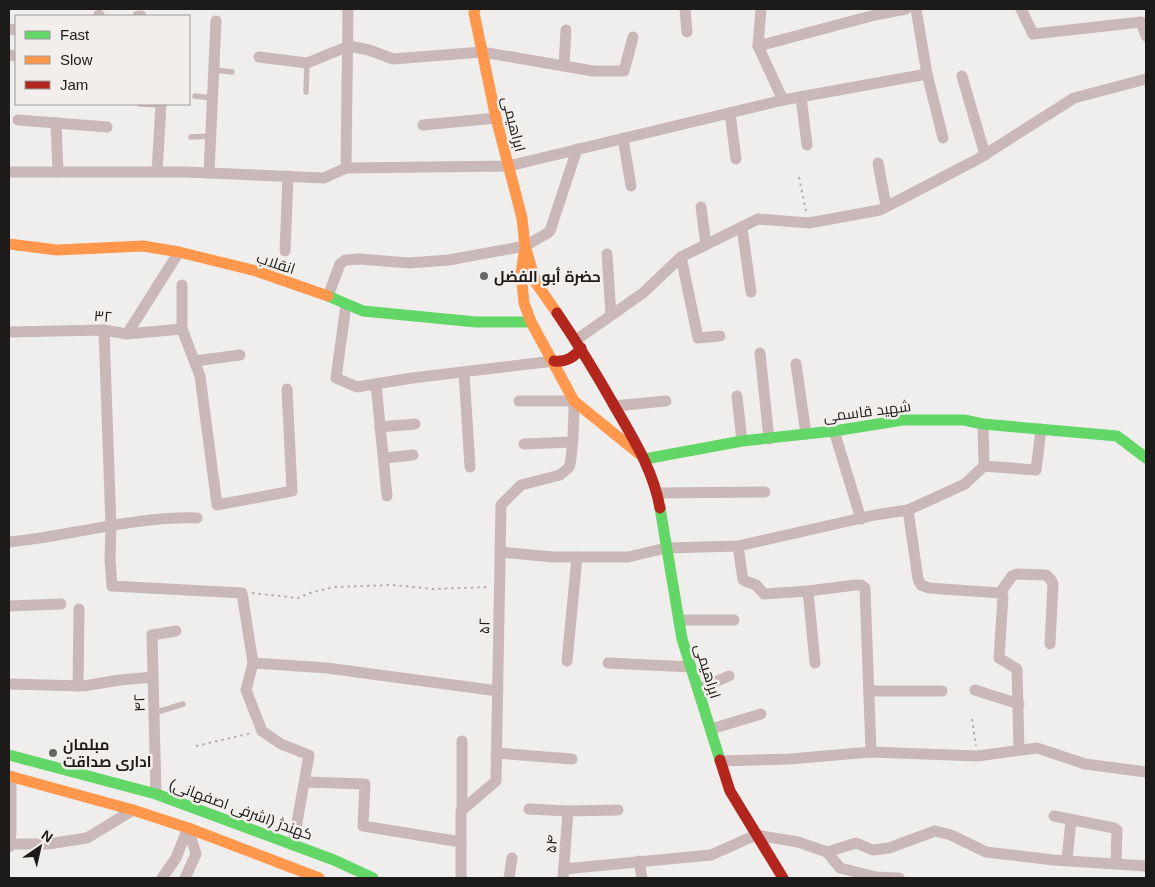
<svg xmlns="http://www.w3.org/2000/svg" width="1155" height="887" font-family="Arial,Cairo,sans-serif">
  <rect width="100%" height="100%" fill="#f0eeec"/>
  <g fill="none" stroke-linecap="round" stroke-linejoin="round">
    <g stroke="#b6acac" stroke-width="2" stroke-dasharray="2.5 4" stroke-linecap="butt">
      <polyline points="799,177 806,211"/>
      <polyline points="252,593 298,598 310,593 334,587 392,585 433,589 490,587"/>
      <polyline points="972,719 976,746"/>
      <polyline points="196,746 252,733"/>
    </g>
    <g stroke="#cab8b9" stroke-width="5.5">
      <polyline points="214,70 232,72"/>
      <polyline points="306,92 307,63"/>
      <polyline points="195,96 212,98"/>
      <polyline points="140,104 161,105"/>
      <polyline points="191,137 210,136"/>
      <polyline points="154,713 183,704"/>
    </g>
    <g stroke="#cab8b9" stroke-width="11">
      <polyline points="685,9 687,32"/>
      <polyline points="761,9 758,46 783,100"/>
      <polyline points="916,9 927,74 943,138"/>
      <polyline points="1021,9 1033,34 1141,22 1146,36"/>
      <polyline points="99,16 99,15"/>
      <polyline points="138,16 141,16"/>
      <polyline points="9,29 16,30"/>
      <polyline points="758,46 875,15 906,9"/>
      <polyline points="9,55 16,56"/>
      <polyline points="259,57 307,63 349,46 369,50 393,59 482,52 593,71 624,71 633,37"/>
      <polyline points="564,66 566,30"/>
      <polyline points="962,76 985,155"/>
      <polyline points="801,97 807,145"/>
      <polyline points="730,113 736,159"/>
      <polyline points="18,120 107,127"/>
      <polyline points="56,123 58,172"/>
      <polyline points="423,125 496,118"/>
      <polyline points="623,138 631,186"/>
      <polyline points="878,163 886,206"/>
      <polyline points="346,168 348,9"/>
      <polyline points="9,172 185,172 324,178 346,168 509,166 783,100 927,74"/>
      <polyline points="157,172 161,104"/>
      <polyline points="209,173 216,21"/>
      <polyline points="701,207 706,245"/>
      <polyline points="742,228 751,292"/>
      <polyline points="285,251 288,176"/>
      <polyline points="607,254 611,315"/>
      <polyline points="681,257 698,338 720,336"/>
      <polyline points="328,296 340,264 345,260 360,259 409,263 449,260 525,246 546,234 550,231 577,149"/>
      <polyline points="346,305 336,378 357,387 412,378 554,361"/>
      <polyline points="182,329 182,285"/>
      <polyline points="104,330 111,526 110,560 112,586 242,593 253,663 246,690 262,731 281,744 309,755 293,845"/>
      <polyline points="9,332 104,330 127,334 179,252"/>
      <polyline points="127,334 182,329 200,376 217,505 292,491 287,389"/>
      <polyline points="576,340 643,293 681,257 758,219 809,223 880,210 978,159 1074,98 1146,79"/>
      <polyline points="760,353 769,439"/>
      <polyline points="195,361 240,355"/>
      <polyline points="796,364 806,434"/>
      <polyline points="464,372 470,467"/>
      <polyline points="376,384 387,496"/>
      <polyline points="737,396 742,441"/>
      <polyline points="614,406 666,401"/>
      <polyline points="380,427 415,424"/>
      <polyline points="834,431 861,519"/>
      <polyline points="524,444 572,442"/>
      <polyline points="384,458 413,455"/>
      <polyline points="984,466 1036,470 1041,429"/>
      <polyline points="657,493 765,492"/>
      <polyline points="908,510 918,579 921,585 929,588 1000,593 1003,596 999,658 1017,669 1019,750"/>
      <path d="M9 542C71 536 134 516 197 518"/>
      <polyline points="738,546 743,580 756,585 764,594 808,591 855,585 861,585 865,588 871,752"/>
      <polyline points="500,552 553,557 628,557 666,548 738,546 875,515 908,510 965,484 984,466 983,424"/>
      <polyline points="808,591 815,663"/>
      <polyline points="1000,593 1012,576 1017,574 1046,575 1051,580 1053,584 1050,644"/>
      <polyline points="9,606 61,604"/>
      <polyline points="679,620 734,620"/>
      <polyline points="567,661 577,557"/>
      <polyline points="253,663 327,668 498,691"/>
      <polyline points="608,663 691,667"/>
      <polyline points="9,684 83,686 120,680 153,677"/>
      <polyline points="78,686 79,609"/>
      <polyline points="698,689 729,676"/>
      <polyline points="975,690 1019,704"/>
      <polyline points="869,691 942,691"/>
      <polyline points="711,729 761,714"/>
      <polyline points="496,753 572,759"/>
      <polyline points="721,761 790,759 871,752 977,756 1037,748 1085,764 1146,772"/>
      <polyline points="305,782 365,784 363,826 461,842"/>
      <polyline points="156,794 152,635 176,631"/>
      <polyline points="529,809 568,811 618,810"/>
      <polyline points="462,810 462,741"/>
      <polyline points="1054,816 1114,828 1117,830 1116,864"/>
      <polyline points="9,844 48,844 87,838 133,810"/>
      <polyline points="9,847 11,834 11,776"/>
      <polyline points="827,852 840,868 876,877 899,878"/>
      <polyline points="1067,860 1071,820"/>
      <polyline points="639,861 642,878"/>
      <polyline points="564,869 711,855 756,835 798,842 827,852 856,843 873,850 889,848 935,831 951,835 986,852 1053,860 1146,866"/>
      <polyline points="162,878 176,858 188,828"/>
      <polyline points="185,878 196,854 188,828"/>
      <path d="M461 878V811L496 781 501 505 521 485 560 475C562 473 567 470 569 467 573 458 574 414 574 401H519"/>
      <polyline points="509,878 512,858"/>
      <polyline points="563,878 568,811"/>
    </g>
    <g stroke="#63d668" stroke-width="11">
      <polyline points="328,296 363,311 476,322 531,322"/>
      <polyline points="645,459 742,441 834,431 903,420 964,420 983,424 1117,436 1146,458"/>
      <polyline points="660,508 682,639 720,760"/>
      <polyline points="9,755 156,794 334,860 373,878"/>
    </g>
    <g stroke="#ff974d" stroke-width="11">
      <polyline points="475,9 474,13 496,118 522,218 525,246 536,283 557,313"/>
      <polyline points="9,244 57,250 143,246 179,252 256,271 328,296"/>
      <polyline points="524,253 521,273 524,303 531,322 574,401 638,453"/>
      <polyline points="9,776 133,810 188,828 319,878"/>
    </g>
    <g stroke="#b3261e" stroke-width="11">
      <path d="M557 313C578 344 597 375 615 407 634 440 653 470 660 508"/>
      <path d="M554 361C566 362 574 358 581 348"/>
      <polyline points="720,760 730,791 783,878"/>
    </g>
  </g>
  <g fill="#666564" stroke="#f1eeeb" stroke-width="2">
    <circle cx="484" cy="276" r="5"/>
    <circle cx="53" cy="753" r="5"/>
  </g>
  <g text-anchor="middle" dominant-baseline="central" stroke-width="5" stroke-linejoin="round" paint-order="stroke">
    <g font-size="15" fill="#1c1b1a" stroke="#f1eeeb">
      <text transform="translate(514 124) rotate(76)">ابراهیمی</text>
      <text transform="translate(276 263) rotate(18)">انقلاب</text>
      <text transform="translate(103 316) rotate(4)">۳۲</text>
      <text transform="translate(867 411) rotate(-7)">شهید قاسمی</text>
      <text transform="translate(484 626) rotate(-89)">۵۲</text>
      <text transform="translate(708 671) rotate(73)">ابراهیمی</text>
      <text transform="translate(139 703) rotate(-92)">۴۲</text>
      <text transform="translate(241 809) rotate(20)">کهندژ (اشرفی اصفهانی)</text>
      <text transform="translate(551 844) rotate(-85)">۵۴</text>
    </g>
    <g font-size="15" font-weight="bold" fill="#1c1b1a" stroke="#f1eeeb" text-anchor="start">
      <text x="494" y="276">حضرة أبو الفضل</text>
      <text x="63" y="744">مبلمان<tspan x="63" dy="17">اداری صداقت</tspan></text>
    </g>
  </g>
  <rect width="1155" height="887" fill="none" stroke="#1c1b1a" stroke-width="20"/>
  <rect x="15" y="15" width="175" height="90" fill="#f1eeeb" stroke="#9c9a97"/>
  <rect x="25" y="31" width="25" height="8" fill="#63d668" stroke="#9c9a97"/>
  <text x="60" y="40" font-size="15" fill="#1c1b1a">Fast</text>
  <rect x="25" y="56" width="25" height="8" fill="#ff974d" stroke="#9c9a97"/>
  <text x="60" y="65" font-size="15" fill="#1c1b1a">Slow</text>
  <rect x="25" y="81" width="25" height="8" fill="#b3261e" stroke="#9c9a97"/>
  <text x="60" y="90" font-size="15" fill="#1c1b1a">Jam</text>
  <g transform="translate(40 847) rotate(34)" stroke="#f1eeeb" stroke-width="4" paint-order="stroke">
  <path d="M0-4L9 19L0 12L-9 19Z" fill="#1c1b1a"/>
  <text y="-8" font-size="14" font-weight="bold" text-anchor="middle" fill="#1c1b1a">N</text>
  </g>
</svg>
